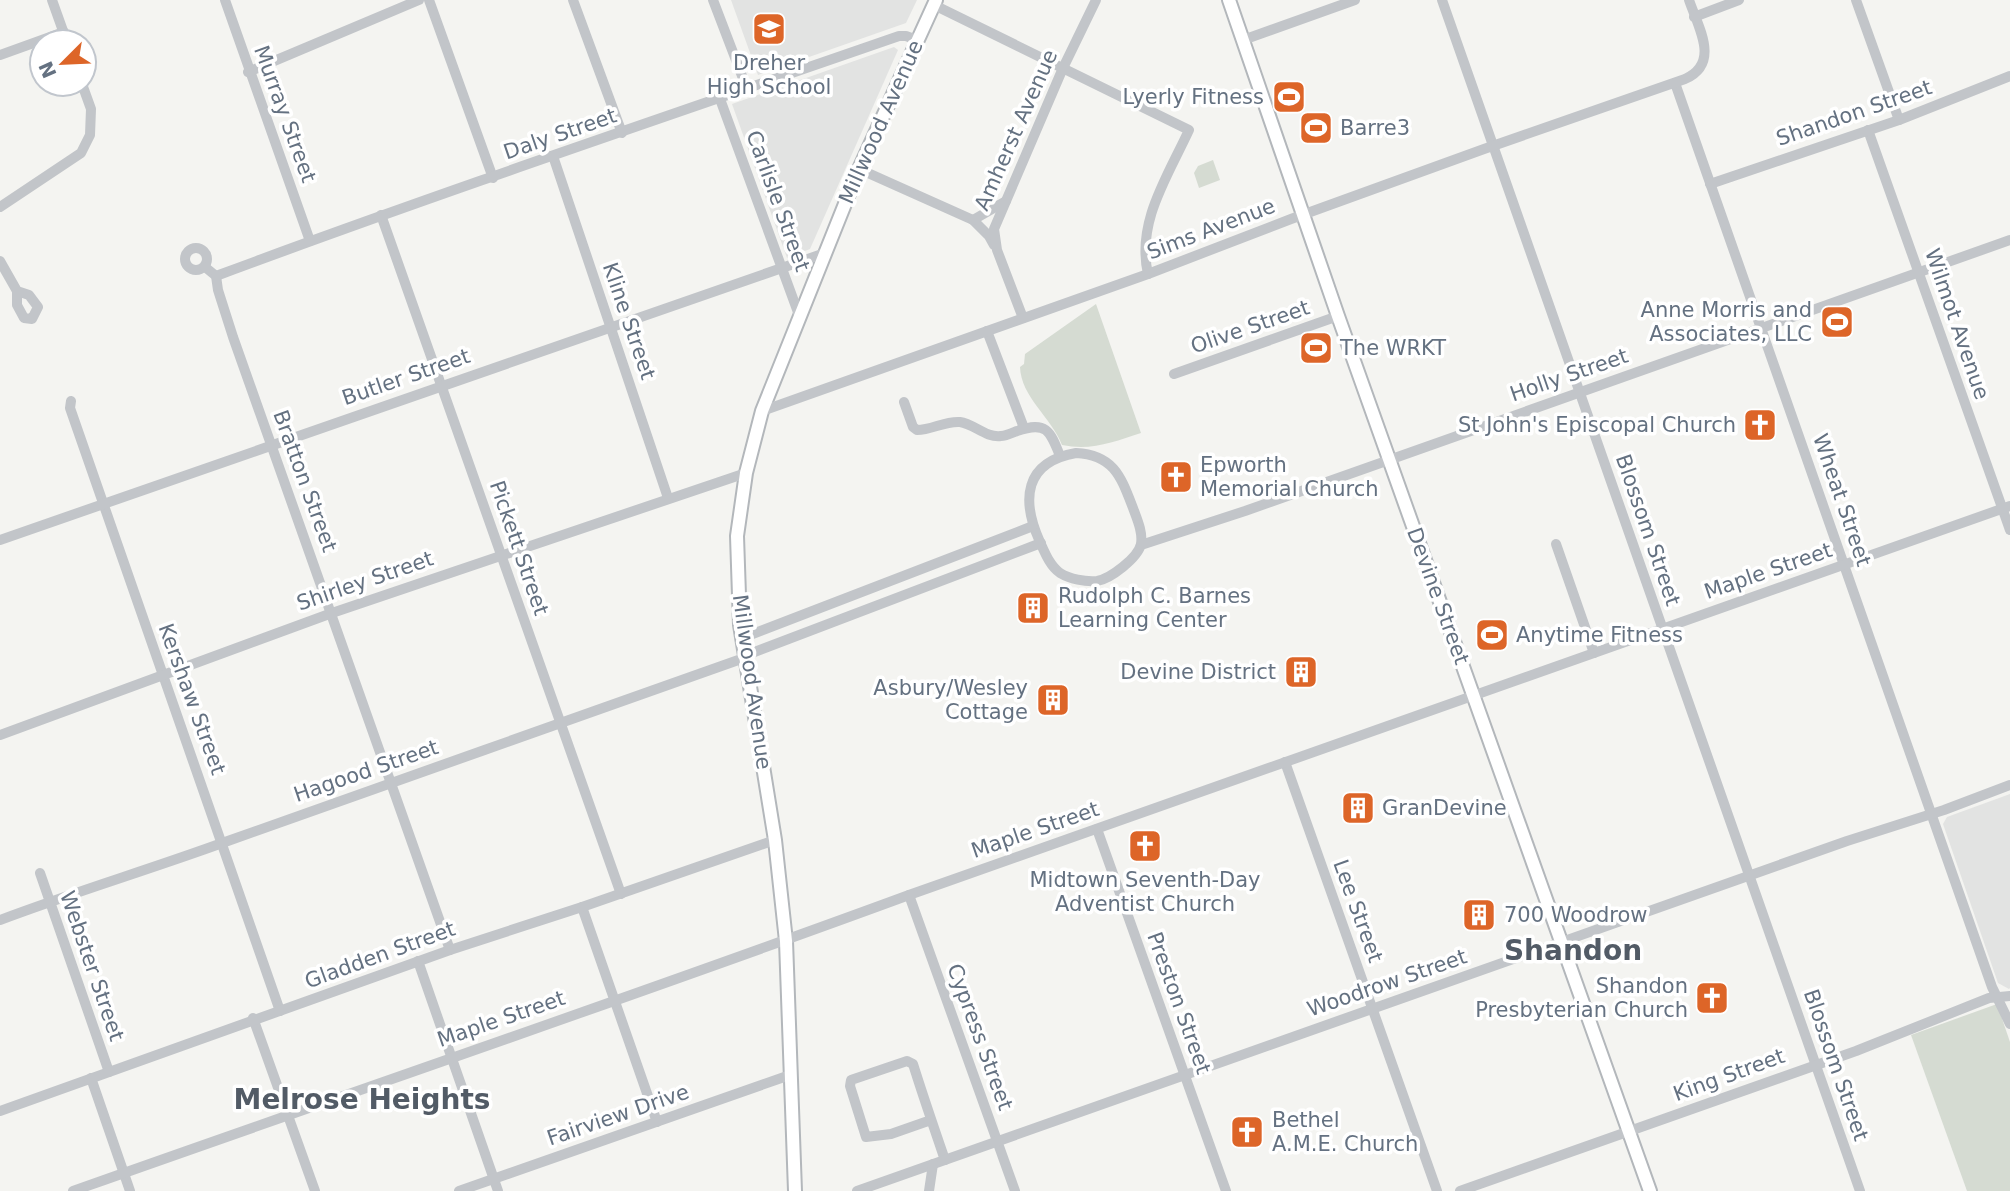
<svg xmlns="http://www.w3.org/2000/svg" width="2010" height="1191" font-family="'DejaVu Sans',sans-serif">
  <rect width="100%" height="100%" fill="#f4f4f1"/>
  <g fill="#e2e3e2">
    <polygon points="731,0 917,0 906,23 758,75"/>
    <polygon points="894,47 898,50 810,249 787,258 732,104"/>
    <polygon points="2010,794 2010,988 2009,989 1998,983 1943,824 1947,817"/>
  </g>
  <g fill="#d5dbd2">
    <polygon points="1213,160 1220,180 1199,188 1194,173 1198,166"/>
    <path d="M1096 304 1141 433C1114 442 1091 451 1062 445 1051 417 1021 397 1020 367L1024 364 1025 354Z"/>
    <polygon points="1997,1004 2010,1042 2010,1191 1967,1191 1911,1035"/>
  </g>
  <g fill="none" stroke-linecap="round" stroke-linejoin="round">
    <defs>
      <g id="major">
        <polyline points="1229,0 1338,316 1650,1191"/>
        <polyline points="795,1191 786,941 775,840 740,625 737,536 746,473 762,411 859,169 936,0"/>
      </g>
    </defs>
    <use href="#major" stroke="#b3b7bb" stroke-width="16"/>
    <g stroke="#c2c5c9" stroke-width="10">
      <polyline points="52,0 67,42"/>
      <polyline points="225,0 310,241"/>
      <polyline points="429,0 493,178"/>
      <polyline points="573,0 622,133"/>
      <polyline points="713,0 747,89"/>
      <polyline points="1442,0 1860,1191"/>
      <polyline points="1856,0 1899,120"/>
      <path d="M934 5 1189 130C1168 176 1136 222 1148 274"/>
      <polyline points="1694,17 1739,0"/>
      <polyline points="1243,40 1355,0"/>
      <polyline points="0,55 64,32"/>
      <polyline points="248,72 419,0"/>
      <polyline points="1675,83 1992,987 2010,1024"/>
      <polyline points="720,99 799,315"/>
      <polyline points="1868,130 2010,530"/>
      <polyline points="553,156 668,498"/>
      <polyline points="859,169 973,220 989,236 994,245"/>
      <polyline points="1710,184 1899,120 2010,76"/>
      <polyline points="0,207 81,153 90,135 91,109 82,84"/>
      <polyline points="381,215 621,894"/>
      <polyline points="973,220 1006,201"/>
      <circle cx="196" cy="259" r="11"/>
      <polyline points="0,261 17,291 17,305 24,318 32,319 38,307 29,295 17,291"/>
      <polyline points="205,267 216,276 218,290 233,337 450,950"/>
      <path d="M216 276C442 192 671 115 899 36H906L917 40"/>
      <polyline points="1023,318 997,250 994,229 1063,68 1096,0"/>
      <polyline points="987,331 1024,428"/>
      <polyline points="1174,374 1338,316"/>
      <polyline points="71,401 70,408 280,1011"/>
      <path d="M904 402 913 427 917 430C932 430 944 421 960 422 974 424 986 438 1001 436 1006 436 1012 433 1017 431 1046 421 1050 430 1060 456"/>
      <path d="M762 411 1148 274 1291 219 1484 149 1685 79C1721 63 1698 27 1689 0"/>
      <path d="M1076 453C1114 455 1121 477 1133 508 1137 519 1143 532 1141 544 1138 558 1110 579 1097 581 1085 582 1070 579 1060 573 1050 566 1045 553 1040 542 1021 500 1024 462 1076 453Z"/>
      <polyline points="0,540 825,253"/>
      <polyline points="1556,544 1594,653"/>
      <polyline points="1141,545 1245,511 2010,240"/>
      <polyline points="742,638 1033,526"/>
      <polyline points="744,656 1041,543"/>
      <polyline points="0,735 332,613 746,473"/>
      <polyline points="1285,762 1437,1191"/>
      <polyline points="1097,829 1226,1191"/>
      <polyline points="40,873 109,1072"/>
      <polyline points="909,895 1015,1191"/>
      <polyline points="582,907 657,1122"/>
      <path d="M0 920C74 892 151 869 225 842 398 780 571 720 744 658"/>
      <polyline points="418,961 498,1191"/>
      <polyline points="253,1018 315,1191"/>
      <polyline points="91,1078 130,1191"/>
      <polyline points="0,1111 450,950 582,907 775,840"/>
      <path d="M931 1120 891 1134 866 1137 850 1086 851 1080 907 1061 913 1064C923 1096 934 1128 945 1160"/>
      <path d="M73 1191C352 1092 632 997 909 895L2010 506"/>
      <polyline points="459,1191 790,1075"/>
      <polyline points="857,1191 1847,841 1944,810 2010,785"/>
      <polyline points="929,1191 933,1164"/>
      <polyline points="1460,1191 1856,1051 1989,998 2010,996"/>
    </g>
    <use href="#major" stroke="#fff" stroke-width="12"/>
  </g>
  <defs>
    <symbol id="school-square" viewBox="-11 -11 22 22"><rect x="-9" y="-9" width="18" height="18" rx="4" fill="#dd6528" stroke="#fff"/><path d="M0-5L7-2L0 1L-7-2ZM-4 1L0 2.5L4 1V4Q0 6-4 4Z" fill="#fff"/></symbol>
    <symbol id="stadium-square" viewBox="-11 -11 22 22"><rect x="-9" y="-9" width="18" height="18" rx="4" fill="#dd6528" stroke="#fff"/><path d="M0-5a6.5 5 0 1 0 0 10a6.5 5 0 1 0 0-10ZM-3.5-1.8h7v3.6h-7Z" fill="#fff"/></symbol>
    <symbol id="church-square" viewBox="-11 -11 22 22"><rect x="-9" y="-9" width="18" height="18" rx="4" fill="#dd6528" stroke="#fff"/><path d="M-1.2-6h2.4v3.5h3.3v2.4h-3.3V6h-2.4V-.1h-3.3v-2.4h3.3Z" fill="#fff"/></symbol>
    <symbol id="building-square" viewBox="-11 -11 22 22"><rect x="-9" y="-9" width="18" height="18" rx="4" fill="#dd6528" stroke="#fff"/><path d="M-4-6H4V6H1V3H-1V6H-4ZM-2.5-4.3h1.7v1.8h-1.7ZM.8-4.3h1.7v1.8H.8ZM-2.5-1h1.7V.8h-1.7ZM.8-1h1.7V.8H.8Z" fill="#fff"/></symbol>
  </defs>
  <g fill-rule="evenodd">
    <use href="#school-square" x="750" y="10" width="38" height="38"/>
    <use href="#stadium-square" x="1270" y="78" width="38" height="38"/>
    <use href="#stadium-square" x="1297" y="109" width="38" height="38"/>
    <use href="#stadium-square" x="1818" y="303" width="38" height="38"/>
    <use href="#stadium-square" x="1297" y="329" width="38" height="38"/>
    <use href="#church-square" x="1741" y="406" width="38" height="38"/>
    <use href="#church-square" x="1157" y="458" width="38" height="38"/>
    <use href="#building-square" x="1014" y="589" width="38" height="38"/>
    <use href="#stadium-square" x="1473" y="616" width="38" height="38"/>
    <use href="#building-square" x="1282" y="653" width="38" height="38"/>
    <use href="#building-square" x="1034" y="681" width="38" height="38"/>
    <use href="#building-square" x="1339" y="789" width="38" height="38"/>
    <use href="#church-square" x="1126" y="827" width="38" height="38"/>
    <use href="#building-square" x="1460" y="896" width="38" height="38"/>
    <use href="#church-square" x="1693" y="979" width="38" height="38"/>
    <use href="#church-square" x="1228" y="1113" width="38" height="38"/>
  </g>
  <g text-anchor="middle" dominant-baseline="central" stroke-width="7" stroke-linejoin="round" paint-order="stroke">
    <g font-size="21" fill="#647181" stroke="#fff" text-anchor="start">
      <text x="769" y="63" text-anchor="middle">Dreher<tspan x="769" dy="24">High School</tspan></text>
      <text x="1264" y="97" text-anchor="end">Lyerly Fitness</text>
      <text x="1340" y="128">Barre3</text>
      <text x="1812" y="310" text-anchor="end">Anne Morris and<tspan x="1812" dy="24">Associates, LLC</tspan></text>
      <text x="1340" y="348">The WRKT</text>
      <text x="1736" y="425" text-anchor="end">St John's Episcopal Church</text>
      <text x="1200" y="465">Epworth<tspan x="1200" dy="24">Memorial Church</tspan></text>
      <text x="1058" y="596">Rudolph C. Barnes<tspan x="1058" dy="24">Learning Center</tspan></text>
      <text x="1516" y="635">Anytime Fitness</text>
      <text x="1276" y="672" text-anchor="end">Devine District</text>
      <text x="1028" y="688" text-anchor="end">Asbury/Wesley<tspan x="1028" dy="24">Cottage</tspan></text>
      <text x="1382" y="808">GranDevine</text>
      <text x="1145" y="880" text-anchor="middle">Midtown Seventh-Day<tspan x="1145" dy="24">Adventist Church</tspan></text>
      <text x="1504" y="915">700 Woodrow</text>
      <text x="1688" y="986" text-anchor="end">Shandon<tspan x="1688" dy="24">Presbyterian Church</tspan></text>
      <text x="1272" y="1120">Bethel<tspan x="1272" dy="24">A.M.E. Church</tspan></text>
    </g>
    <g font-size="21" fill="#647181" stroke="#fff">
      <text transform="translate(1854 113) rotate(-19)">Shandon Street</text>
      <text transform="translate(285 114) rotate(70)">Murray Street</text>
      <text transform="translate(881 122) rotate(-66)">Millwood Avenue</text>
      <text transform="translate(1016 130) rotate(-66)">Amherst Avenue</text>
      <text transform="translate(560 134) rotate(-19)">Daly Street</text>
      <text transform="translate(778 201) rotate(70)">Carlisle Street</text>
      <text transform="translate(1211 229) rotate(-21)">Sims Avenue</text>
      <text transform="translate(629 321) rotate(71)">Kline Street</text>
      <text transform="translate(1957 324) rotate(71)">Wilmot Avenue</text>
      <text transform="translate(1250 327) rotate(-19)">Olive Street</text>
      <text transform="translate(1569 375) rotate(-19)">Holly Street</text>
      <text transform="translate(406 377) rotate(-19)">Butler Street</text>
      <text transform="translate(305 481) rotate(70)">Bratton Street</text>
      <text transform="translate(1842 500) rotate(71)">Wheat Street</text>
      <text transform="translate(1648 530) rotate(71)">Blossom Street</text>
      <text transform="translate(519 548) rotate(71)">Pickett Street</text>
      <text transform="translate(1768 571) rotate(-19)">Maple Street</text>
      <text transform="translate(365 581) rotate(-19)">Shirley Street</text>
      <text transform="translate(1438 596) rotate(70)">Devine Street</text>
      <text transform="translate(752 682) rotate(82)">Millwood Avenue</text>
      <text transform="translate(192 699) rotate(70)">Kershaw Street</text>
      <text transform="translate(366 771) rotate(-19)">Hagood Street</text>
      <text transform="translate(1035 830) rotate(-19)">Maple Street</text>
      <text transform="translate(1358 911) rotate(70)">Lee Street</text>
      <text transform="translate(380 955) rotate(-20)">Gladden Street</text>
      <text transform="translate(92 966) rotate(71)">Webster Street</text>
      <text transform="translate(1387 983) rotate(-19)">Woodrow Street</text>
      <text transform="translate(1179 1003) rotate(70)">Preston Street</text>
      <text transform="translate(501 1019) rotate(-19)">Maple Street</text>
      <text transform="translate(980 1037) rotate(70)">Cypress Street</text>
      <text transform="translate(1836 1065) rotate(71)">Blossom Street</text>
      <text transform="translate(1729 1075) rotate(-20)">King Street</text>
      <text transform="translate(618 1115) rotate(-19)">Fairview Drive</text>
    </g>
    <g font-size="28" font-weight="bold" fill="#525b66" stroke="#fff">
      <text x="1573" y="950">Shandon</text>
      <text x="362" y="1099">Melrose Heights</text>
    </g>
  </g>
  <g transform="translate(63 63) rotate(246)"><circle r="33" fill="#ffffff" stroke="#c1c6cd" stroke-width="2"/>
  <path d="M0-5L12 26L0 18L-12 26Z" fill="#dd6528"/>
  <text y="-10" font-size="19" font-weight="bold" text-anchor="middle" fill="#647181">N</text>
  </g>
</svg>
